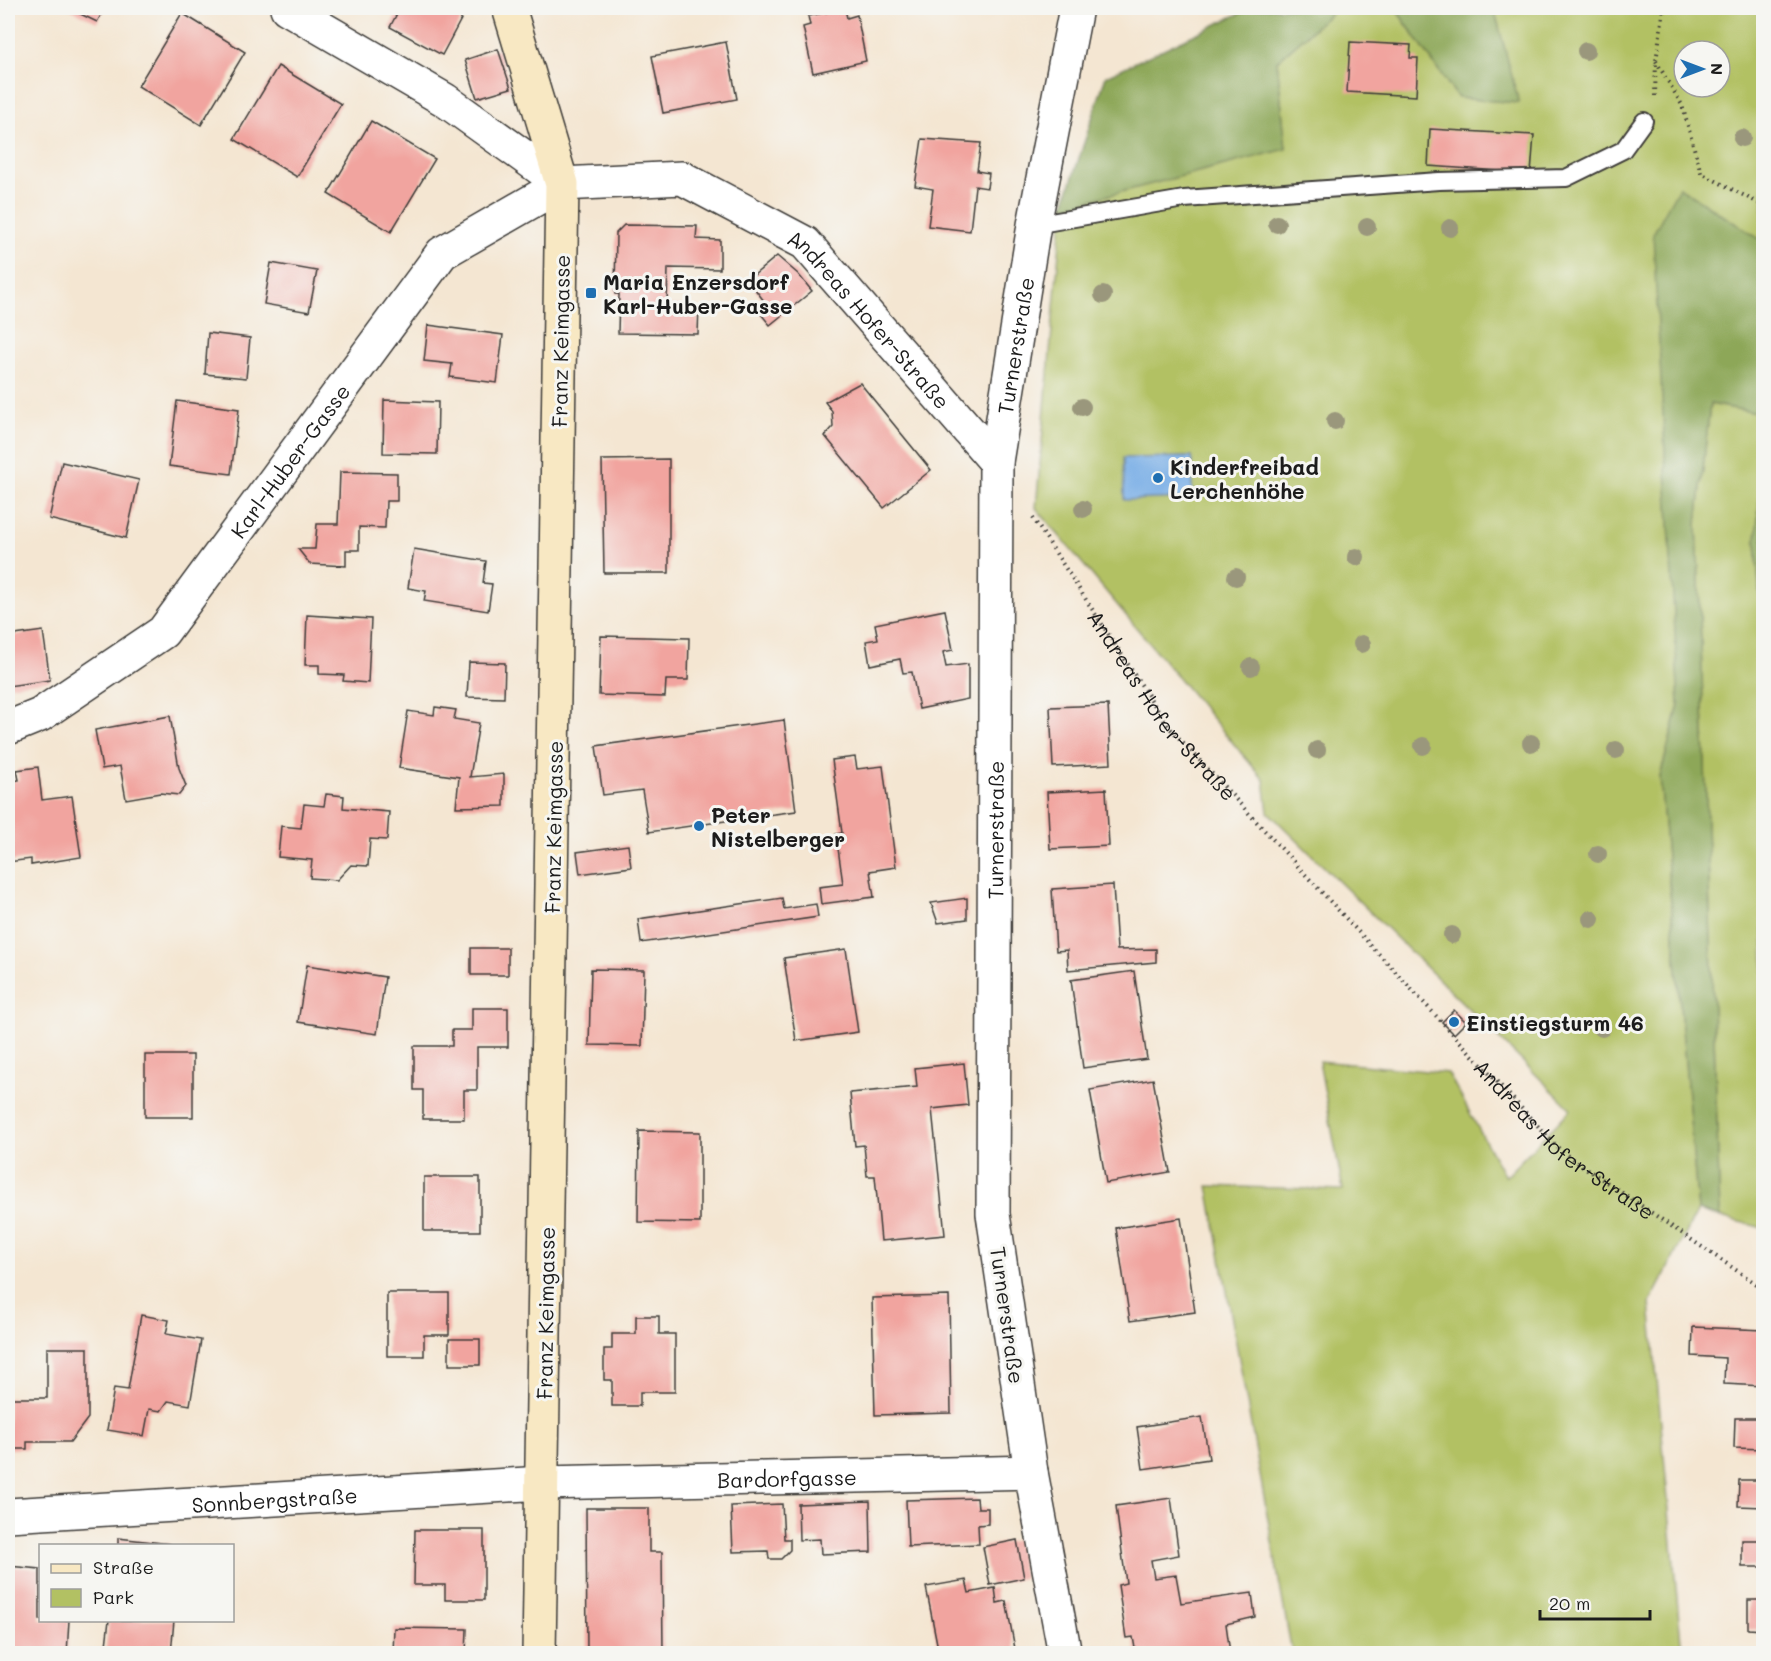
<svg xmlns="http://www.w3.org/2000/svg" width="1771" height="1661" font-family="Mali,sans-serif">
  <rect width="100%" height="100%" fill="#f6f6f2"/>
  <filter id="ink" filterUnits="userSpaceOnUse"><feTurbulence type="fractalNoise" baseFrequency=".0167" numOctaves="2"/><feDisplacementMap in="SourceGraphic" scale="12" xChannelSelector="R" yChannelSelector="G"/><feConvolveMatrix kernelMatrix="1 2 1 2 8 2 1 2 1" color-interpolation-filters="sRGB"/></filter>
  <filter id="wash" filterUnits="userSpaceOnUse"><feTurbulence type="fractalNoise" baseFrequency=".008" numOctaves="4" result="noise"/><feDisplacementMap in="SourceGraphic" scale="24" xChannelSelector="R" yChannelSelector="G"/><feGaussianBlur stdDeviation="1.35" result="paint"/><feColorMatrix in="noise" values="0 0 0 0 0 0 0 0 0 0 0 0 0 0 0 0 0 1.4 0 .05"/><feComposite in="paint" operator="in"/></filter>
  <g filter="url(#wash)">
    <rect width="100%" height="100%" fill="#f4e6d2"/>
    <g fill="#b2c163" stroke="#676e40" stroke-width="1.5" fill-rule="evenodd">
      <path d="M1337 8H1395L1458 98 1518 103 1494 8H1763V242L1679 187V705L1660 777 1698 1210 1650 1303 1682 1653H1292L1208 1186 1343 1190 1319 1061 1448 1073 1505 1177 1571 1109 1268 812 1264 780 1036 508 1063 207 1286 149 1277 61ZM1684 51H1720V87H1684Z"/>
      <polygon points="1710,404 1763,414 1763,460 1756,540 1764,660 1763,1228 1720,1217 1697,524"/>
    </g>
    <g fill="#8da759" stroke="#54623a" stroke-width="1.5">
      <polygon points="1251,8 1337,8 1277,61 1286,149 1063,207 1106,76"/>
      <polygon points="1395,8 1494,8 1519,103 1458,98"/>
      <polygon points="1679,187 1764,242 1763,414 1710,404 1697,524 1720,1217 1698,1210 1660,777 1679,705 1653,234"/>
      <polygon points="1763,460 1764,600 1760,607 1756,540"/>
    </g>
    <polygon fill="#78ade6" stroke="#4a6481" stroke-width="1.5" points="1192,457 1192,498 1124,500 1123,458"/>
    <g id="blocks">
      <g fill="#f1a49f">
        <polygon points="68,8 105,8 97,22"/>
        <polygon points="400,8 467,8 442,55 390,27"/>
        <polygon points="845,9 847,18 857,15 866,61 813,73 803,27 810,25 808,16"/>
        <polygon points="182,13 245,52 201,125 138,86"/>
        <polygon points="726,42 737,99 663,113 652,56"/>
        <polygon points="1350,42 1411,45 1410,58 1418,58 1416,96 1347,92"/>
        <polygon points="498,49 511,88 477,98 465,60"/>
        <polygon points="278,66 341,104 297,177 234,139"/>
        <polygon points="371,121 435,159 391,232 328,194"/>
        <polygon points="1430,129 1534,135 1531,173 1428,166"/>
        <polygon points="922,139 981,143 977,171 989,173 987,188 975,186 970,231 928,226 933,189 915,186"/>
        <polygon points="624,225 697,226 696,239 720,240 720,269 668,268 667,305 699,306 698,334 618,333 619,294 615,294 616,233"/>
        <polygon points="777,256 798,274 812,291 770,325 756,308 764,301 748,280"/>
        <polygon points="271,263 317,271 309,312 264,304"/>
        <polygon points="428,325 503,335 497,383 450,377 452,364 424,361"/>
        <polygon points="208,333 250,338 246,378 205,374"/>
        <polygon points="860,383 931,470 884,508 825,436 833,427 832,411 825,402"/>
        <polygon points="384,400 438,402 437,454 383,453"/>
        <polygon points="177,401 239,409 231,474 169,466"/>
        <polygon points="669,459 669,573 604,573 602,460"/>
        <polygon points="62,462 139,480 126,538 49,519"/>
        <polygon points="340,472 397,473 397,501 386,501 385,528 359,527 359,550 346,550 346,566 310,564 298,549 315,549 317,524 338,524"/>
        <polygon points="414,549 486,561 483,583 492,584 488,611 424,601 426,591 408,588"/>
        <polygon points="945,610 953,650 943,652 946,667 968,664 968,699 919,709 912,672 903,673 900,659 870,665 866,641 878,639 875,624"/>
        <polygon points="307,615 371,619 368,683 343,681 344,675 319,674 319,665 305,665"/>
        <polygon points="43,631 50,680 8,686 8,636"/>
        <polygon points="601,636 689,638 688,680 666,680 665,697 599,695"/>
        <polygon points="469,662 505,663 504,698 467,697"/>
        <polygon points="1108,705 1111,764 1053,767 1050,707"/>
        <polygon points="435,707 456,710 454,719 479,723 470,777 504,774 504,806 456,807 459,777 399,768 408,711 434,715"/>
        <polygon points="170,716 179,768 186,786 179,795 160,793 126,799 120,766 102,769 95,730"/>
        <polygon points="784,720 796,811 649,832 642,790 603,795 596,746"/>
        <polygon points="855,757 857,769 883,766 896,867 870,871 874,897 821,904 819,887 843,884 836,834 842,833 832,760"/>
        <polygon points="38,767 42,800 72,796 81,857 31,865 31,859 8,862 8,782 19,780 17,770"/>
        <polygon points="1106,789 1109,846 1050,849 1047,792"/>
        <polygon points="326,794 344,796 343,808 389,812 387,840 370,839 368,866 351,865 337,880 310,878 312,860 278,857 281,826 301,828 304,804 324,806"/>
        <polygon points="628,845 631,867 580,874 577,852"/>
        <polygon points="1113,885 1117,950 1156,949 1156,962 1068,970 1067,950 1056,951 1052,889"/>
        <polygon points="782,898 784,909 816,904 818,917 641,943 638,919"/>
        <polygon points="967,898 967,919 938,923 931,903"/>
        <rect x="471" y="948" width="37" height="27"/>
        <polygon points="846,949 858,1032 796,1041 784,958"/>
        <polygon points="307,965 385,977 377,1034 298,1022"/>
        <polygon points="591,969 644,970 642,1046 589,1045"/>
        <polygon points="1134,971 1147,1059 1083,1068 1071,980"/>
        <polygon points="472,1008 508,1008 508,1047 477,1047 477,1090 464,1090 464,1119 423,1119 423,1090 414,1090 414,1046 452,1046 452,1030 472,1030"/>
        <polygon points="1454,1010 1466,1022 1454,1034 1442,1022"/>
        <rect x="145" y="1055" width="48" height="62"/>
        <polygon points="964,1063 968,1105 932,1109 945,1235 881,1241 875,1176 867,1176 864,1145 855,1146 850,1093 917,1087 915,1068"/>
        <polygon points="1153,1079 1170,1172 1106,1183 1090,1090"/>
        <polygon points="639,1131 700,1132 700,1223 638,1222"/>
        <rect x="424" y="1177" width="56" height="54"/>
        <polygon points="1181,1218 1195,1312 1130,1321 1116,1228"/>
        <polygon points="387,1293 449,1293 449,1335 424,1335 424,1356 387,1356"/>
        <polygon points="949,1296 951,1413 875,1415 872,1298"/>
        <polygon points="141,1315 169,1320 166,1334 201,1340 190,1405 168,1401 161,1411 149,1409 144,1436 107,1430 114,1388 128,1390"/>
        <polygon points="636,1316 659,1316 659,1334 675,1334 675,1392 640,1392 640,1406 612,1406 612,1380 604,1380 604,1349 612,1349 612,1334 636,1334"/>
        <polygon points="1693,1327 1764,1330 1764,1386 1724,1384 1725,1358 1692,1356"/>
        <rect x="449" y="1339" width="31" height="26"/>
        <polygon points="47,1348 88,1348 88,1418 70,1442 27,1442 27,1449 8,1449 8,1398 47,1398"/>
        <polygon points="1762,1388 1764,1388 1764,1449 1734,1448 1735,1418 1760,1418"/>
        <polygon points="1202,1417 1209,1459 1143,1469 1137,1427"/>
        <polygon points="1739,1480 1764,1480 1764,1507 1738,1506"/>
        <polygon points="977,1498 978,1508 988,1508 988,1524 978,1525 979,1544 908,1547 906,1500"/>
        <polygon points="1171,1498 1179,1555 1151,1560 1154,1578 1176,1575 1181,1603 1252,1593 1255,1617 1226,1624 1230,1653 1136,1654 1133,1637 1126,1638 1118,1585 1126,1583 1116,1506"/>
        <polygon points="870,1501 871,1552 821,1554 820,1539 799,1540 798,1504"/>
        <polygon points="782,1504 784,1539 790,1539 790,1550 781,1559 769,1559 768,1551 733,1552 731,1506"/>
        <polygon points="586,1508 649,1508 649,1552 662,1552 663,1654 587,1654"/>
        <polygon points="415,1530 484,1530 484,1600 445,1600 445,1585 414,1585"/>
        <polygon points="118,1538 170,1544 170,1546 118,1546"/>
        <polygon points="1017,1540 1024,1578 990,1585 983,1547"/>
        <rect x="1742" y="1540" width="22" height="27"/>
        <polygon points="8,1566 40,1569 40,1620 69,1620 67,1654 8,1654"/>
        <polygon points="966,1580 969,1593 995,1588 997,1603 1006,1601 1016,1654 939,1654 926,1587"/>
        <polygon points="1748,1600 1764,1600 1764,1630 1748,1629"/>
        <polygon points="109,1620 174,1620 171,1654 105,1654"/>
        <polygon points="394,1628 467,1629 466,1654 393,1654"/>
      </g>
    </g>
  </g>
  <g filter="url(#ink)">
    <use href="#blocks" fill-opacity="0" stroke="#3c3a37" stroke-width="1.5"/>
    <g fill="none" stroke-linecap="round" stroke-linejoin="round">
      <defs>
        <polyline id="service" points="1034,225 1184,199 1439,181 1566,178 1623,150 1644,121"/>
        <g id="minor">
          <polyline points="287,8 445,100 562,184"/>
          <path id="s2" d="M8 728 40 715 163 632 442 253 562 184 682 178 805 243 996 462"/>
          <path id="s3" d="M8 1515 543 1483 1031 1472"/>
          <path id="s4" d="M1065 1654 1031 1472 993 1214 996 462 1034 225 1076 8"/>
        </g>
        <polyline id="secondary" points="509,8 562,184 539,1654"/>
      </defs>
      <use href="#service" stroke="#3c3a37" stroke-width="20"/>
      <use href="#minor" stroke="#3c3a37" stroke-width="36"/>
      <use href="#secondary" stroke="#3c3a37" stroke-width="36"/>
      <g stroke="#3c3a37" stroke-width="4" stroke-dasharray="1.5 4.5" stroke-linecap="butt">
        <polyline points="1656,61 1682,105 1701,173 1764,206"/>
        <polyline points="1655,96 1656,61 1664,8"/>
        <path id="s1" d="M1033 518 1168 726 1562 1152 1764 1289"/>
      </g>
      <use href="#service" stroke="#fff" stroke-width="16"/>
      <use href="#minor" stroke="#fff" stroke-width="33"/>
      <use href="#secondary" stroke="#f8e8c3" stroke-width="33"/>
    </g>
    <g fill="#9a977c">
      <circle cx="1586" cy="51" r="9"/>
      <circle cx="1742" cy="138" r="9"/>
      <circle cx="1277" cy="224" r="9"/>
      <circle cx="1367" cy="227" r="9"/>
      <circle cx="1450" cy="228" r="9"/>
      <circle cx="1103" cy="295" r="9"/>
      <circle cx="1082" cy="407" r="9"/>
      <circle cx="1335" cy="421" r="9"/>
      <circle cx="1083" cy="509" r="9"/>
      <circle cx="1356" cy="557" r="9"/>
      <circle cx="1236" cy="577" r="9"/>
      <circle cx="1362" cy="644" r="9"/>
      <circle cx="1251" cy="667" r="9"/>
      <circle cx="1531" cy="743" r="9"/>
      <circle cx="1423" cy="746" r="9"/>
      <circle cx="1317" cy="750" r="9"/>
      <circle cx="1616" cy="750" r="9"/>
      <circle cx="1598" cy="854" r="9"/>
      <circle cx="1591" cy="919" r="9"/>
      <circle cx="1452" cy="935" r="9"/>
      <circle cx="1602" cy="1028" r="9"/>
    </g>
  </g>
  <g fill="#1f6fb2" stroke="#f6f6f2" stroke-width="2">
    <rect x="585" y="287" width="12" height="12" rx="3"/>
    <circle cx="1158" cy="478" r="6"/>
    <circle cx="699" cy="826" r="6"/>
    <circle cx="1454" cy="1022" r="6"/>
  </g>
  <g text-anchor="middle" dominant-baseline="central" stroke-width="6" stroke-linejoin="round" paint-order="stroke">
    <g font-size="21" font-weight="bold" fill="#1c1c1c" stroke="#f6f6f2" text-anchor="start">
      <text x="603" y="281">Maria Enzersdorf<tspan x="603" dy="24">Karl-Huber-Gasse</tspan></text>
      <text x="1170" y="466">Kinderfreibad<tspan x="1170" dy="24">Lerchenhöhe</tspan></text>
      <text x="711" y="814">Peter<tspan x="711" dy="24">Nistelberger</tspan></text>
      <text x="1466" y="1022">Einstiegsturm 46</text>
    </g>
    <g font-size="21" fill="#1c1c1c" stroke="#f6f6f2">
      <text stroke="none"><textPath href="#s2" startOffset="1150">Andreas Hofer-Straße</textPath></text>
      <text transform="translate(560 341) rotate(-89)">Franz Keimgasse</text>
      <text stroke="none"><textPath href="#s4" startOffset="1316">Turnerstraße</textPath></text>
      <text stroke="none"><textPath href="#s2" startOffset="396">Karl-Huber-Gasse</textPath></text>
      <text stroke="none"><textPath href="#s1" startOffset="228">Andreas Hofer-Straße</textPath></text>
      <text transform="translate(553 827) rotate(-89)">Franz Keimgasse</text>
      <text stroke="none"><textPath href="#s4" startOffset="830">Turnerstraße</textPath></text>
      <text stroke="none"><textPath href="#s1" startOffset="822">Andreas Hofer-Straße</textPath></text>
      <text transform="translate(545 1313) rotate(-89)">Franz Keimgasse</text>
      <text transform="translate(1008 1315) rotate(82)">Turnerstraße</text>
      <text stroke="none"><textPath href="#s3" startOffset="780">Bardorfgasse</textPath></text>
      <text stroke="none"><textPath href="#s3" startOffset="267">Sonnbergstraße</textPath></text>
    </g>
  </g>
  <rect width="1771" height="1661" fill="none" stroke="#f6f6f2" stroke-width="30"/>
  <rect x="39" y="1544" width="195" height="78" fill="#f6f6f2" stroke="#9f9f9c" stroke-width="1.5"/>
  <rect x="51" y="1564" width="30" height="9" fill="#f8e8c3" stroke="#9f9f9c" stroke-width="1.5"/>
  <text x="93" y="1574" font-size="18" fill="#1c1c1c">Straße</text>
  <rect x="51" y="1589" width="30" height="18" fill="#b2c163" stroke="#9f9f9c" stroke-width="1.5"/>
  <text x="93" y="1604" font-size="18" fill="#1c1c1c">Park</text>
  <g transform="translate(1702 69) rotate(90)"><circle r="28" fill="#f6f6f2" stroke="#9f9f9c" stroke-width="1.5"/>
  <path d="M0-4.5L10 22L0 15L-10 22Z" fill="#1f6fb2"/>
  <text y="-9" font-size="16" font-weight="bold" text-anchor="middle" fill="#1c1c1c">N</text>
  </g>
  <path d="M1540 1610v9h110v-9" fill="none" stroke="#1c1c1c" stroke-width="3"/>
  <text x="1549" y="1610" font-size="18" fill="#1c1c1c" stroke="#f6f6f2" stroke-width="4.5" paint-order="stroke">20 m</text>
</svg>
